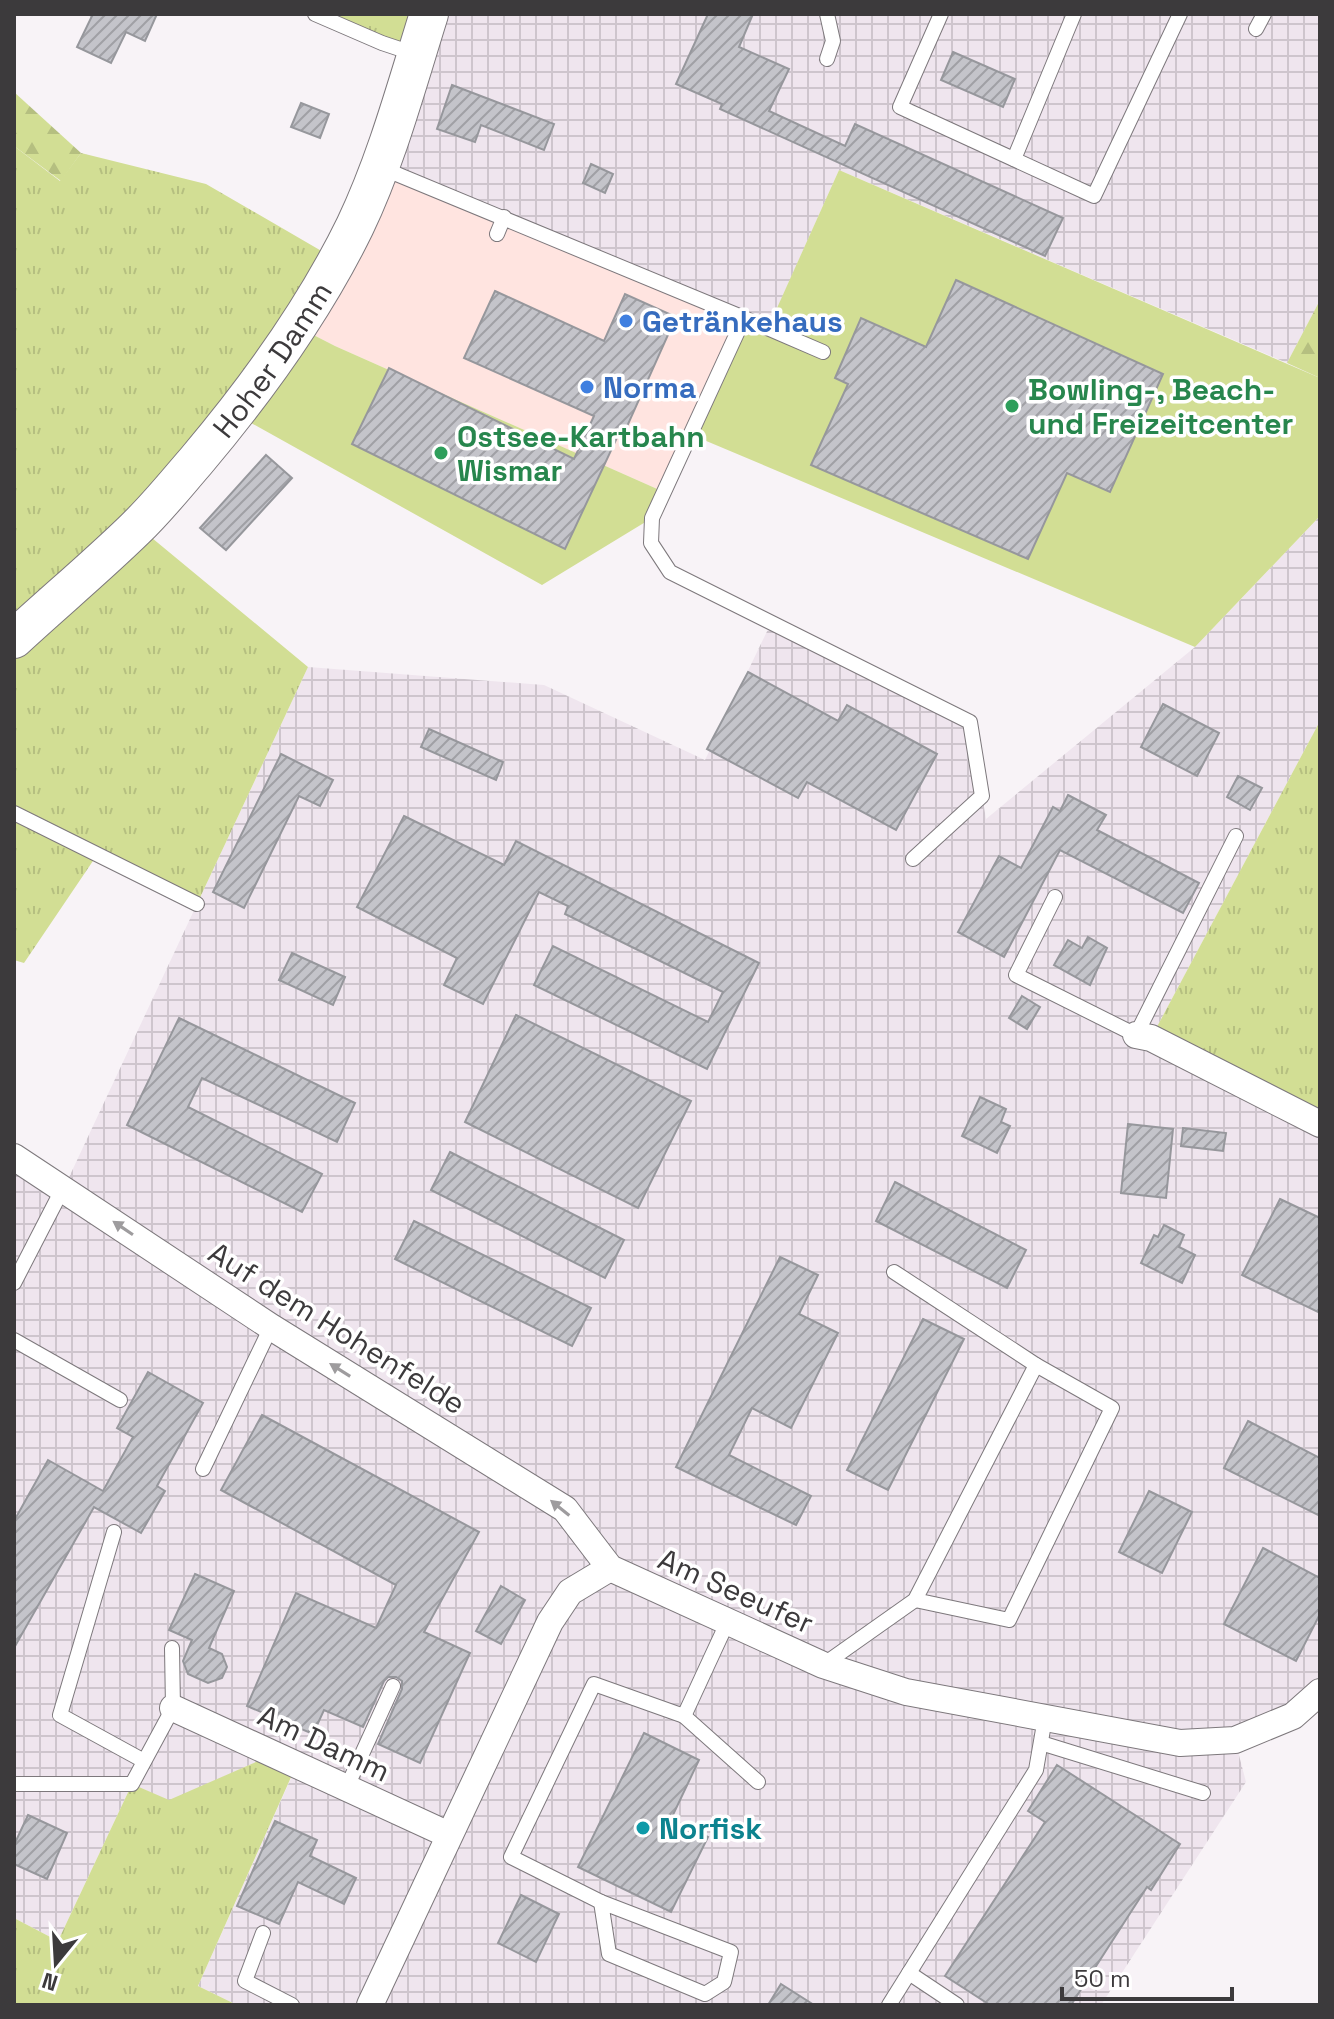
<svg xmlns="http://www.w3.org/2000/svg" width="1334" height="2019" font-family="'Space Grotesk',sans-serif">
  <defs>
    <pattern id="industrial-grid" width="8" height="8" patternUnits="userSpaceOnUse" patternTransform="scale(2)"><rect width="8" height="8" fill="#efe5ee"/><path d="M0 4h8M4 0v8" fill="none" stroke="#cec5cd"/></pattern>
    <pattern id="grass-tufts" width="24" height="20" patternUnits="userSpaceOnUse" patternTransform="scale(2)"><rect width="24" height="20" fill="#d2de94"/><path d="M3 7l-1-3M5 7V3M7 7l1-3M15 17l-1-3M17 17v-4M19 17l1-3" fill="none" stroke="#b5bf80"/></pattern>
    <pattern id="forest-firs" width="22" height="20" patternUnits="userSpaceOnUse" patternTransform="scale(2)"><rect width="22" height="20" fill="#d2de94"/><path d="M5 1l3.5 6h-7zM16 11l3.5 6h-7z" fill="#b5bf80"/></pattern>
    <pattern id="building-hatch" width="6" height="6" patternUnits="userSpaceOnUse" patternTransform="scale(2)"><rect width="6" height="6" fill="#c4c4ca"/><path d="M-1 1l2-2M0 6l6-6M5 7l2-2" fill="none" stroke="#a0a0a5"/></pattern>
  </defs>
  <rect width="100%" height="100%" fill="#f8f3f7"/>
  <polygon fill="#ffe4e0" points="379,167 744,318 664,492 335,346 296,326"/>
  <g fill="url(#industrial-grid)">
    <polygon points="429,14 1320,14 1320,300 1287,363 839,170 768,329 398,174"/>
    <polygon points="1320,516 1320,721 1151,1038 1320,1124 1320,1692 1235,1740 1246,1782 1101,2005 237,2005 198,1986 296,1767 272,1755 169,1801 132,1784 58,1941 14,1918 14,1157 64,1188 308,667 544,685 705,760 771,623 970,722 986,819 1195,647"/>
  </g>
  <g fill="url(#grass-tufts)">
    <polygon points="315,14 429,14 417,54"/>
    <polygon points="14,146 60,181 81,153 206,184 337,260 152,538 308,667 197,904 97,855 24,963 14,960"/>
    <polygon points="1320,721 1320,1124 1151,1038"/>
    <polygon points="272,1755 296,1766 198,1986 237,2005 14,2005 14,1918 58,1941 132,1784 169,1800"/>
  </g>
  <g fill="url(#forest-firs)">
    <polygon points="14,92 81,153 61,181 14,146"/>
    <polygon points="1320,300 1320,378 1287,363"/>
  </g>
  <g fill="#d2de94">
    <polygon points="839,170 1320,378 1320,516 1195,647 692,435 744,318 768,328"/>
    <polygon points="296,326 335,346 664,492 652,518 542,585 235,414"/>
  </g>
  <g fill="url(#building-hatch)" stroke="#96979c" stroke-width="2">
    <polygon points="88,14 157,14 145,41 126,32 111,63 77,47 92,16"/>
    <polygon points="708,14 753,14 739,47 789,69 769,111 845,146 855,124 1063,218 1045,256 720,109 722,104 676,84"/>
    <polygon points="953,52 1015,79 1003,107 941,80"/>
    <polygon points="452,85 554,124 544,150 481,125 475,142 437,129"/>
    <polygon points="301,103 329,114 320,138 291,127"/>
    <polygon points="591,164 613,174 605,193 583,183"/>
    <polygon points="956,280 1163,374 1110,492 1067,473 1028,559 811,465 848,384 835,378 861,318 926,347"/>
    <polygon points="495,291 604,341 625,294 676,317 625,431 621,429 565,549 352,444 389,368 574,459 594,416 464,358"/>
    <polygon points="266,455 292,478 226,550 200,528"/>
    <polygon points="748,672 838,721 847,705 937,754 896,830 807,782 798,798 707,749"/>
    <polygon points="1163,704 1219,733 1197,776 1141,747"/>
    <polygon points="429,729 503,762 496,780 421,747"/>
    <polygon points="281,754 333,780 320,806 299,796 244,908 213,892"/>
    <polygon points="1238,776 1262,788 1250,810 1227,797"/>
    <polygon points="1068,795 1106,815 1097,830 1199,883 1183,913 1060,850 1004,957 958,932 999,856 1021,868 1053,807 1060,811"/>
    <polygon points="404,816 504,865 516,841 759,963 707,1069 534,985 553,946 708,1022 723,992 565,914 568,906 539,892 483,1004 444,985 457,958 357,907"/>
    <polygon points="1088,937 1107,948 1090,985 1054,965 1068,940 1082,948"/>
    <polygon points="292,953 345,977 333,1005 279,980"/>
    <polygon points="1022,996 1040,1007 1027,1029 1009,1018"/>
    <polygon points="516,1015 691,1101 638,1208 465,1122"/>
    <polygon points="179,1018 355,1103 337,1142 202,1078 188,1107 322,1174 302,1212 127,1125"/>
    <polygon points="980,1097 1006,1109 1001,1122 1010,1126 997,1153 962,1136"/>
    <polygon points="1128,1124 1173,1129 1166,1198 1121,1193"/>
    <polygon points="1183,1128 1226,1133 1223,1151 1181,1146"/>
    <polygon points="450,1152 624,1240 605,1278 431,1190"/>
    <polygon points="895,1182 1026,1250 1007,1288 876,1221"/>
    <polygon points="1280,1199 1320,1218 1320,1313 1242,1275"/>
    <polygon points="414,1221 591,1308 572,1346 395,1259"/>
    <polygon points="1164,1225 1184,1235 1179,1247 1195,1255 1182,1283 1141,1263 1154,1235 1158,1237"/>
    <polygon points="780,1257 818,1275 799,1314 838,1333 791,1428 752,1408 729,1455 811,1496 796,1525 676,1467"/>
    <polygon points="923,1319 964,1339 888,1490 847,1470"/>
    <polygon points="148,1372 203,1403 157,1486 165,1491 141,1533 94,1507 14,1648 14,1521 48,1460 103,1491 133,1437 117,1428"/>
    <polygon points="262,1415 479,1532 424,1632 470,1653 420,1763 378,1744 402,1689 402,1681 396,1677 388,1677 384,1681 363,1727 324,1710 313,1734 247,1706 296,1593 376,1628 396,1585 221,1490"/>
    <polygon points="1248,1421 1320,1458 1320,1516 1224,1468"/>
    <polygon points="1149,1491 1192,1512 1162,1573 1119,1552"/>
    <polygon points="1263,1548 1320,1578 1320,1614 1296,1661 1224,1624"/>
    <polygon points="195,1574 234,1591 209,1648 222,1654 227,1667 222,1678 208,1683 188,1674 183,1661 192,1640 169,1630"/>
    <polygon points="501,1586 525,1600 501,1644 476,1631"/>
    <polygon points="644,1733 699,1760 671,1819 708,1837 671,1912 578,1867"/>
    <polygon points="1057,1765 1180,1844 1151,1890 1147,1887 1071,2005 990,2005 945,1976 1045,1822 1028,1811"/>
    <polygon points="28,1815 67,1833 47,1879 14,1864 14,1845"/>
    <polygon points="275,1821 317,1840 310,1856 356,1878 344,1904 298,1882 279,1924 237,1906"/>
    <polygon points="521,1895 559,1914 536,1962 498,1943"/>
    <polygon points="781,1984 814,2005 768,2005"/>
  </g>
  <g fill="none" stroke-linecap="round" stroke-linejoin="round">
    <defs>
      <g id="lane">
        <polyline points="315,14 382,43 415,54"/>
        <polyline points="827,14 833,41 827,59"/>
        <polyline points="941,14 900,107 1094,196 1180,14"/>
        <polyline points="1256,29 1264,14"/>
        <polyline points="1014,159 1074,14"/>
        <polyline points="382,168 744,318 652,518 651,543 670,572 970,722 982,796 913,859"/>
        <polyline points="497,234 504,217"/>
        <polyline points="744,318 823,352"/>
        <polyline points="14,813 197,904"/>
        <polyline points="1055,897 1016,975 1136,1035 1236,836"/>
        <polyline points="14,1283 63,1188"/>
        <polyline points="14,1340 120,1400"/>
        <polyline points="203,1469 271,1327"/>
        <polyline points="114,1532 60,1715 144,1761"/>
        <polyline points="915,1600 1009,1620 1112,1408 1036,1365"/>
        <polyline points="823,1665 915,1600 1036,1365 894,1272"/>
        <polyline points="684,1716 758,1782"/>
        <polyline points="1041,1743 1203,1793"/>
        <polyline points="14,1784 132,1784 173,1708 172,1648"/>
        <polyline points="346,1789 393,1686"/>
        <polyline points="601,1902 511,1857 594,1684 684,1716 727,1623"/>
        <polygon points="601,1902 731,1952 724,1982 705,1994 609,1954"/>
        <polyline points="263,1933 245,1981 292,2005"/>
        <polyline points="909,1973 957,2005"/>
        <polyline points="889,2005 1036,1770 1045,1718"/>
      </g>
      <g id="street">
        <polyline points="1136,1035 1151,1038 1320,1124"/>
        <polyline points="14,1157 271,1327 565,1509 610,1568 823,1665 906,1692 1180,1743 1235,1740 1293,1716 1320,1692"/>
        <polyline points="173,1708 449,1835"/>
        <polyline points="370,2005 550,1622 570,1592 610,1568"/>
      </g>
      <g id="secondary">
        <path id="s1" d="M14 639C54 602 96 567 135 529 157 508 176 484 196 461 256 390 314 310 355 226 387 159 407 84 429 14"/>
      </g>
    </defs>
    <use href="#lane" stroke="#7d787c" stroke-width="16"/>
    <use href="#street" stroke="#7d787c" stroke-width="28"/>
    <use href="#secondary" stroke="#7d787c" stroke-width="40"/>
    <use href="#lane" stroke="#fff" stroke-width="14"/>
    <use href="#street" stroke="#fff" stroke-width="26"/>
    <use href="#secondary" stroke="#fff" stroke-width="38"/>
  </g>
  <defs><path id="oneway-solid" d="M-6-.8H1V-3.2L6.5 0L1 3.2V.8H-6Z" transform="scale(2)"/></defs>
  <g fill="#9e9c9e">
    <use href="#oneway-solid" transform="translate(123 1228) rotate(-146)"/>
    <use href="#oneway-solid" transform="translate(340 1370) rotate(-148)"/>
    <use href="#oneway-solid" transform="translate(560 1508) rotate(-141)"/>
  </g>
  <g fill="#3f7fe0" stroke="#fff" stroke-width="3">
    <circle cx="626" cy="321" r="8"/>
    <circle cx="587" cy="387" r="8"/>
  </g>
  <g fill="#2e9e5b" stroke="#fff" stroke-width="3">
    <circle cx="1012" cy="406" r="8"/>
    <circle cx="441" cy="453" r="8"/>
  </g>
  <circle fill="#0f9aa8" stroke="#fff" stroke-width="3" cx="643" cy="1828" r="8"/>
  <g text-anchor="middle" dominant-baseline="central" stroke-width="7" stroke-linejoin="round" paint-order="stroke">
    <g font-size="30" font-weight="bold" fill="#366cbe" stroke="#fff" text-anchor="start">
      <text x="642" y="321">Getränkehaus</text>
      <text x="603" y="387">Norma</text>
    </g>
    <g font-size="30" fill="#3c3a3c" stroke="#fff">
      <text stroke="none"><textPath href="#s1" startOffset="382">Hoher Damm</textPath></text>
      <text transform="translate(337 1328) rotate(32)">Auf dem Hohenfelde</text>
      <text transform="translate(736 1591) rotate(24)">Am Seeufer</text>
      <text transform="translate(324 1743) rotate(25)">Am Damm</text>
    </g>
    <g font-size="30" font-weight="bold" fill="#27864d" stroke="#fff" text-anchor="start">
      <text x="1028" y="389">Bowling-, Beach-<tspan x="1028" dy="34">und Freizeitcenter</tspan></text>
      <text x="457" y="436">Ostsee-Kartbahn<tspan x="457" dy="34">Wismar</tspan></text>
    </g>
    <g font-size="30" font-weight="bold" fill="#0d838f" stroke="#fff" text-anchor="start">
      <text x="659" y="1828">Norfisk</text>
    </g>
  </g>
  <rect width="1334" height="2019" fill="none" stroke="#3c3a3c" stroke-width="32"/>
  <g transform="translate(56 1963) rotate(198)" stroke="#ffffff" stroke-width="6" paint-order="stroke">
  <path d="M0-6L14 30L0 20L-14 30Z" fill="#3c3a3c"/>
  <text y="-12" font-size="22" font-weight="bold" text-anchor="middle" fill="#3c3a3c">N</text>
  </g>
  <path d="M1062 1987v12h170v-12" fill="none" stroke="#3c3a3c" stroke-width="4"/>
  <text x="1074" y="1987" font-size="24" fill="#3c3a3c" stroke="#ffffff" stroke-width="6" paint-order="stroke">50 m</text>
</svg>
